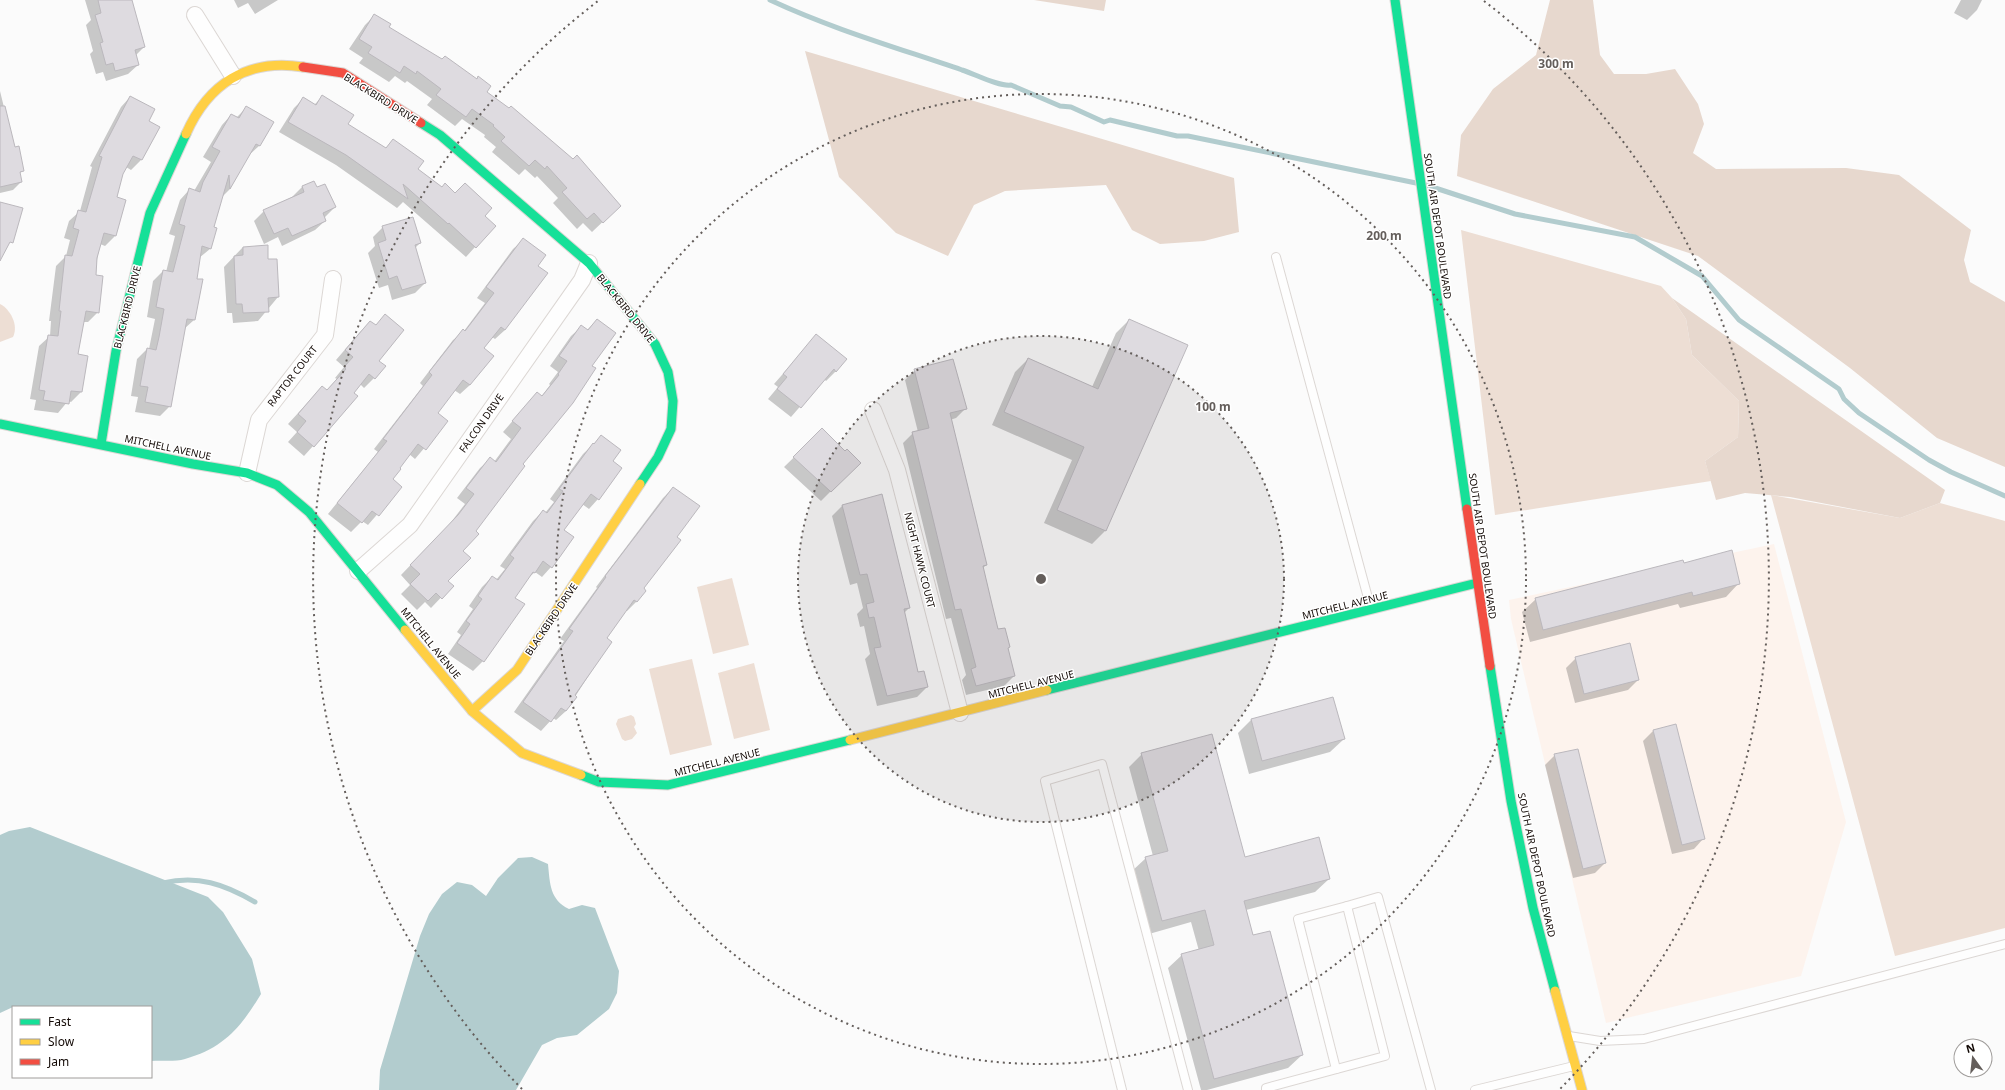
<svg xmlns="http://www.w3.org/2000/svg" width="2005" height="1090" font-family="'Noto Sans',sans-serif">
  <rect width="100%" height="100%" fill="#fbfbfb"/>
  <polygon fill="#fdf3ed" points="1774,544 1846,822 1801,976 1606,1023 1511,619 1509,600"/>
  <g fill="#edded4">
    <polygon points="1461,230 1661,286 1672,298 1686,319 1692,355 1739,401 1738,437 1705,461 1711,481 1495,515"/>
    <path d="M0 304C10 309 19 325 13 337L0 342Z"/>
    <polygon points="1771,495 1900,518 1940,503 2005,521 2005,928 1895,956"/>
    <polygon points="732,578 749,645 713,654 697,587"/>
    <polygon points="692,659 712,745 670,755 649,669"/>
    <polygon points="754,663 770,730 734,739 718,673"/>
    <polygon points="631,715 634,717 636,724 634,727 637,733 632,739 625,741 622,739 616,724 618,719"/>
  </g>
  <g fill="#e7d8ce">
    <polygon points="1034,0 1106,0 1104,11"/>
    <polygon points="1550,0 1593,0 1600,55 1614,74 1646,74 1675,69 1698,104 1704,124 1693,153 1716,169 1846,168 1899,175 1971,230 1964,260 1970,282 2005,302 2005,467 1937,438 1850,368 1698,256 1457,176 1461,135 1493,89 1536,55"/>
    <polygon points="805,51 1234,178 1239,232 1204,241 1160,244 1132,230 1106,185 1005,191 974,205 948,256 896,233 839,177"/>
    <polygon points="1672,298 1945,490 1940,503 1900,518 1790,497 1745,493 1716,500 1705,461 1738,437 1739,401 1692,355 1686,319"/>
  </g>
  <g fill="#b2ccce">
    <path d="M30 827 208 897 223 912 252 959 261 994C241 1027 224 1048 185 1059 175 1062 162 1060 151 1061V1007H13L0 1013V835L9 831Z"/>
    <path d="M532 857 548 864C550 884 550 900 569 909L582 905 595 908 619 971 617 993 609 1009 577 1035 557 1038 542 1045 516 1090H379L380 1070 420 936 429 914 442 894 457 882 472 885 486 896 498 878 518 858Z"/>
  </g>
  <g fill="#0003">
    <polygon points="85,0 131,0 144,47 135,56 138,65 128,74 106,81 103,72 96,74 90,54 93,51 86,25 91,20"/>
    <polygon points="234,0 278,0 255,14 248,3 238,8"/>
    <polygon points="1961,0 1982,0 1977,10 1967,20 1954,13"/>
    <polygon points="374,16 388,27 485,92 610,215 592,232 583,223 577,229 553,203 558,198 537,176 535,178 525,169 519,175 492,152 496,147 484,137 485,135 462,119 455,126 427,105 432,99 407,81 405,83 395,76 389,82 359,63 363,58 349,49 365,25"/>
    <polygon points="0,91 14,148 23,170 19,174 21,182 13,190 0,193"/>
    <polygon points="323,96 347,124 385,149 393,140 417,169 442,188 455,194 484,216 475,247 466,257 403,202 397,208 336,165 279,132 294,108 304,98 314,105"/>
    <polygon points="130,97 147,122 158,127 141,160 131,170 126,167 122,174 115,198 115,236 105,246 100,244 94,276 98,312 88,322 83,322 77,355 81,392 71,402 68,401 58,413 34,410 36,400 30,399 39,346 50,336 51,321 49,321 56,266 66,256 70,240 64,238 69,221 80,211 92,167 90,166 121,107"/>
    <polygon points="246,108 272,122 259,146 248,156 230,189 222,197 212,228 210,249 199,258 196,279 194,320 184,329 170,406 160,416 135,412 138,397 131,396 137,359 147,349 149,349 155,319 147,317 153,281 163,271 166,272 175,236 169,234 180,200 189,190 194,191 211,162 203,157 222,125 231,115 236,118"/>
    <polygon points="314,182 317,189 335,207 324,218 325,221 315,230 282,246 278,237 264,244 254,221 264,211 292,197 302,187"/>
    <polygon points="383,227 420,243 415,248 425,283 415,293 392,300 388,285 379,288 368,253 375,246 373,237"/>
    <polygon points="523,240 536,266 505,330 495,339 492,337 483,348 470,385 460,394 454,390 437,413 447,421 415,459 409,454 391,480 401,487 368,525 362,521 351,532 328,514 378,452 374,449 423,386 420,383 453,340 464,331 485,303 477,298 513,249"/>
    <polygon points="243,247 267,260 276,260 278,297 258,321 233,323 232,313 227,313 224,267"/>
    <polygon points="385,316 374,378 364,388 360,384 313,446 304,456 288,442 297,432 288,424 322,387 326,391 337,379 335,378 344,367 336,360 360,332 370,322 375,326"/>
    <polygon points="597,320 521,464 462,551 447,581 452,586 431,608 425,602 417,610 401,594 410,585 401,575 448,526 465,504 457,498 480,468 490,459 494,462 511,439 503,432 537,393 541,397 550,385 549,384 558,372 550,366 571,336 581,327 587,330"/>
    <polygon points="1129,320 1187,345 1105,531 1092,544 1044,523 1072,460 992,425 1015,372 1028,359 1092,387 1116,333"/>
    <polygon points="817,335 836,371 826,381 824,379 791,417 768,399 778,387 774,384"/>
    <polygon points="915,370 966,408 956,418 950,420 986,565 983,568 997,631 1007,649 1014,676 1004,686 966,695 962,680 966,675 951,618 946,619 903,443 913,433 918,432 905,380"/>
    <polygon points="822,430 845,452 859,463 821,501 784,467"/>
    <polygon points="601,437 611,462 598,499 589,509 582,504 563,530 551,567 542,577 535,572 526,580 514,598 523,604 483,661 473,671 448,654 461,635 457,632 473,609 469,606 482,587 492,577 496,580 505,569 500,566 533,521 543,511 545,513 554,502 550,499 583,454"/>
    <polygon points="673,488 676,537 642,589 637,601 627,611 625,610 605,638 610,642 566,711 556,720 553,718 541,731 514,712 564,641 560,639 597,588 596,587 663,498"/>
    <polygon points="842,506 909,608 904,613 918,673 927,687 917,697 877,706 865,659 870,654 864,626 860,627 857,614 863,608 857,583 850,585 832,516"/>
    <polygon points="1683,564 1739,583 1726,597 1680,608 1678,604 1530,642 1522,612 1536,599"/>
    <polygon points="1576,658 1638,680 1628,690 1575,703 1566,668"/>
    <polygon points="1333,698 1344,739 1330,752 1249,774 1238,733 1251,720"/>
    <polygon points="1653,731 1703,839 1694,849 1672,854 1643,741"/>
    <polygon points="1142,754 1245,858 1329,879 1315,892 1246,910 1253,936 1302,1055 1288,1068 1207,1090 1201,1090 1168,968 1182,955 1199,951 1191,922 1149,934 1132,871 1146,858 1153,856 1129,767"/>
    <polygon points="1555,755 1605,863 1595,873 1573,878 1545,765"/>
  </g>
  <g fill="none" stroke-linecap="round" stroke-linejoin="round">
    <g stroke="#b2ccce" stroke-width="5">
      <path d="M770 0C832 29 898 48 962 70 975 74 999 87 1011 85L1060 106 1071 107 1104 122 1110 120 1177 136H1188L1416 183"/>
      <polyline points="1426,185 1515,214 1635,237 1702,276 1739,320 1839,389 1844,399 1859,413 1929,460 1951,472 2005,496"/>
      <path d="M163 883C198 875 224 884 255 902"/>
    </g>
  </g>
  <g fill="#dedbe0" stroke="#bbb8bd">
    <polygon points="98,0 132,0 145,47 135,50 139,65 115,71 113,63 106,65 100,43 103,42 95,15 101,13"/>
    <polygon points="374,14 391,24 389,27 442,59 445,56 477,79 478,76 491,86 487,92 509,108 511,106 573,159 577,155 621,206 603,223 594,213 587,219 562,192 567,188 547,166 545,169 535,160 529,166 501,141 505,137 493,126 494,125 472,109 466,117 436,95 441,89 417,71 416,74 404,66 400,73 368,53 372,47 359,39"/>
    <polygon points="322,95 354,115 348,124 386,148 393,139 424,161 418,169 442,187 445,183 455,193 465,183 492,208 485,216 496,226 476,248 449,223 448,224 403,184 408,199 346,155 288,122 303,97 316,105"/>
    <polygon points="130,96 155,109 149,121 160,127 142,160 133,156 123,174 117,197 126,200 116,236 104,233 97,258 96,275 103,276 99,313 86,311 78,354 88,356 82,392 71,391 69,404 43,400 45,391 39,390 48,335 58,336 61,311 59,311 65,255 72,256 79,230 73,228 78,210 86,212 102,157 99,156"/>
    <polygon points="0,106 5,106 15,147 19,146 24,171 20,172 22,182 0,187"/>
    <polygon points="246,106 274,122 260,146 256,144 230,189 229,175 214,227 217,228 211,249 202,246 197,279 203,279 195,320 187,319 171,407 145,402 148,387 140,386 147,348 156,350 159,337 164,309 156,307 163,270 173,272 185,226 179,224 189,188 200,192 203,182 220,151 212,147 231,114 239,118"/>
    <polygon points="314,181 317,187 325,184 336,207 323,213 326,221 292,236 288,228 274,234 263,210 304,192 302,186"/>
    <polygon points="0,202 23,208 13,243 10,242 0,261"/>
    <polygon points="413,217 421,243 415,245 426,283 402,290 397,276 389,279 378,243 386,240 382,226"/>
    <polygon points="523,238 546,255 538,266 548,273 505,330 501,327 484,348 494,356 470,385 463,380 438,413 448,421 426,450 418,444 400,468 401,469 393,479 402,487 379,516 372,511 362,523 337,503 387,441 383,439 432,375 429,372 463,329 465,331 494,293 486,287"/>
    <polygon points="268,245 268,259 277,259 279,297 268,298 269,312 243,313 242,304 236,304 234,256 243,255 243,247"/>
    <polygon points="385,314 404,330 379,361 386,366 375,379 369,374 354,393 358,396 314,447 297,432 306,421 298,414 322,386 327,390 346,369 344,367 353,357 345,350 370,321 376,325"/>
    <polygon points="597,319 616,333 592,366 596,368 573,403 523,464 525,466 476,531 479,534 463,551 471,558 448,581 454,586 442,599 436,593 428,601 410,584 420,574 410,565 458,515 474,494 466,488 490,457 496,462 521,428 512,421 537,392 542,396 559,375 558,374 567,361 559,356 581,325 588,330"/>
    <polygon points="1129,319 1188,345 1106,531 1057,510 1084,447 1004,412 1028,358 1098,389"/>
    <polygon points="816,334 847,359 836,372 834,369 801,408 777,389 787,377 783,374"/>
    <polygon points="953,359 967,409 950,413 987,565 983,566 991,600 998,629 1005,628 1010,647 1008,648 1015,676 976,686 971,669 976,667 961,609 955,610 912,432 929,428 914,369"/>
    <polygon points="822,428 845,451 847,449 861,463 831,492 793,457"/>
    <polygon points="601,435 621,450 613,461 622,468 599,500 591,494 564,530 574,537 552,568 543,561 535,573 533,572 515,598 525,604 484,662 457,643 470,624 466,621 482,599 478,596 492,576 498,580 514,558 510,555 543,510 547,513 563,491 559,489 593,443 594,444"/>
    <polygon points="673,487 700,506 677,537 681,540 644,588 646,591 637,602 634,600 607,638 612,642 575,695 577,697 566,711 561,708 551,722 523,702 573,631 569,629 606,577 605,576"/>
    <polygon points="882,494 910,608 904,609 918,672 924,671 928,687 887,696 874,648 881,647 874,617 869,618 866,604 874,602 867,574 860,575 842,505"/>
    <polygon points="1732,550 1740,584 1693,596 1692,592 1543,630 1535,598 1683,560 1684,563"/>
    <polygon points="1630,643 1639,680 1584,694 1575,657"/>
    <polygon points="1333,697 1345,739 1262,761 1251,719"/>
    <polygon points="1676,724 1705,839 1682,845 1653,730"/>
    <polygon points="1212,734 1245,857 1319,837 1330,879 1244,901 1253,935 1270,931 1303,1055 1214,1079 1181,954 1214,945 1205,910 1162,921 1145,857 1168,851 1141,753"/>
    <polygon points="1578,749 1606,863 1583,869 1554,754"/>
  </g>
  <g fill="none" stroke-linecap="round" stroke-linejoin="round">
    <defs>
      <g id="lane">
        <polyline points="1276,257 1371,609"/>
        <polyline points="1569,1036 1600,1041 1644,1039 2005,944"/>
        <polyline points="1336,1069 1298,919 1347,906"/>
        <polyline points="1122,1090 1045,781 1102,764 1188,1090"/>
        <polyline points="1266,1090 1266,1088 1385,1056 1347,906 1378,897 1431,1090"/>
        <polyline points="1475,1090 1574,1066"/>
      </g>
      <g id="street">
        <polyline points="195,15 233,76"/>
        <polyline points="873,410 897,470 960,713"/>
        <polyline points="247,473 259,420 325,335 333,279"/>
        <polyline points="358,571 410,525 582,280 589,263"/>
      </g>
      <g id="fast">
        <polyline points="1395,0 1467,509"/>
        <polyline points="421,123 440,135 589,263 655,344 668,372 673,401 671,429 658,457 640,484"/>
        <polyline points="0,424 193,464 247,473 277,485 309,512 405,630"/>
        <polyline points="101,444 116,351 150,213 186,134"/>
        <polyline points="1490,666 1511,801 1533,908 1555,991"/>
        <polyline points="1047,690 1477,583"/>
        <polyline points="581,775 599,782 668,785 850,740"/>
      </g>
      <g id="slow">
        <path d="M186 134C208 84 247 58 303 67"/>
        <polyline points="405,630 472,711 522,753 581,775"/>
        <polyline points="472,711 517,670 640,484"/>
        <polyline points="850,740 1047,690"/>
        <polyline points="1555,991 1582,1090"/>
      </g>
      <g id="jam">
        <polyline points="303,67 343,73 421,123"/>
        <polyline points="1467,509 1490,666"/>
      </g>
    </defs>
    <use href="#lane" stroke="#dcd7d4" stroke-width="10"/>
    <use href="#street" stroke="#dcd7d4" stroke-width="18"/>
    <use href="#fast" stroke="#dcd7d4" stroke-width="11"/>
    <use href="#slow" stroke="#dcd7d4" stroke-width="11"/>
    <use href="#jam" stroke="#dcd7d4" stroke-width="11"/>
    <use href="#lane" stroke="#fefefe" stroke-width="8"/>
    <use href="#street" stroke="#fefefe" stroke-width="16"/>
    <use href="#fast" stroke="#16e098" stroke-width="9"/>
    <use href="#slow" stroke="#ffcf43" stroke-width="9"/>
    <use href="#jam" stroke="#f24e42" stroke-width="9"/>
  </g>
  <circle cx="1041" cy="579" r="243" fill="#645e5b" fill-opacity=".12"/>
  <g fill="none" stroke="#645e5b" stroke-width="2" stroke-dasharray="2 4">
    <circle cx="1041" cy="579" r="243"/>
    <circle cx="1041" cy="579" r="485"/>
    <path d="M522 1089A728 728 0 0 1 598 1M1484 1A728 728 0 0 1 1560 1089"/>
  </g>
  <g text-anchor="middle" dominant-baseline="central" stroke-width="3" stroke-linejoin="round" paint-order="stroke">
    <g font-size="10" fill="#120905" stroke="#fff">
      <text transform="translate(381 98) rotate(32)">BLACKBIRD DRIVE</text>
      <text transform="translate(1438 226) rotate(82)">SOUTH AIR DEPOT BOULEVARD</text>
      <text transform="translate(127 307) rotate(-76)">BLACKBIRD DRIVE</text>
      <text transform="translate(626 308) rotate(51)">BLACKBIRD DRIVE</text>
      <text transform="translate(292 376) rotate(-52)">RAPTOR COURT</text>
      <text transform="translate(481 423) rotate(-55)">FALCON DRIVE</text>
      <text transform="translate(168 447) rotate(12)">MITCHELL AVENUE</text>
      <text transform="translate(1483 546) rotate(82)">SOUTH AIR DEPOT BOULEVARD</text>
      <text transform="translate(920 560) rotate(76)">NIGHT HAWK COURT</text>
      <text transform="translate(1345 605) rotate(-14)">MITCHELL AVENUE</text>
      <text transform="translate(551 619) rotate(-56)">BLACKBIRD DRIVE</text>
      <text transform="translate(431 643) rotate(51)">MITCHELL AVENUE</text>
      <text transform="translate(1031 684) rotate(-14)">MITCHELL AVENUE</text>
      <text transform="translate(717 762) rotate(-14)">MITCHELL AVENUE</text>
      <text transform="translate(1537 865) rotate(78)">SOUTH AIR DEPOT BOULEVARD</text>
    </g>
  </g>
  <circle cx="1041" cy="579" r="6" fill="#645e5b" stroke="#fff" stroke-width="2"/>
  <g font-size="12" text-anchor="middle" font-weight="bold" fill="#645e5b" stroke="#fff" stroke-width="3" stroke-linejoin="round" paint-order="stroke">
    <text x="1556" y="68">300 m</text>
    <text x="1384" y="240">200 m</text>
    <text x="1213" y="411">100 m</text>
  </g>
  <rect x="12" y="1006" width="140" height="72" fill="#ffffff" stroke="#a09d9b"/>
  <rect x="20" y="1019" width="20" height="6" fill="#16e098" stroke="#a09d9b"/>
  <text x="48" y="1026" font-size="12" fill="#120905">Fast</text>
  <rect x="20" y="1039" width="20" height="6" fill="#ffcf43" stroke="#a09d9b"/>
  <text x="48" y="1046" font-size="12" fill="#120905">Slow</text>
  <rect x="20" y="1059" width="20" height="6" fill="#f24e42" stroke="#a09d9b"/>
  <text x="48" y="1066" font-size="12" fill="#120905">Jam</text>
  <g transform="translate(1973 1058) rotate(345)"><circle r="19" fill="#ffffff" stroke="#a09d9b"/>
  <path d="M0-3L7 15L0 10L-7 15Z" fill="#645e5b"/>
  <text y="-6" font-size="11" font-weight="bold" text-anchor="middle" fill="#120905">N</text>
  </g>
</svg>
